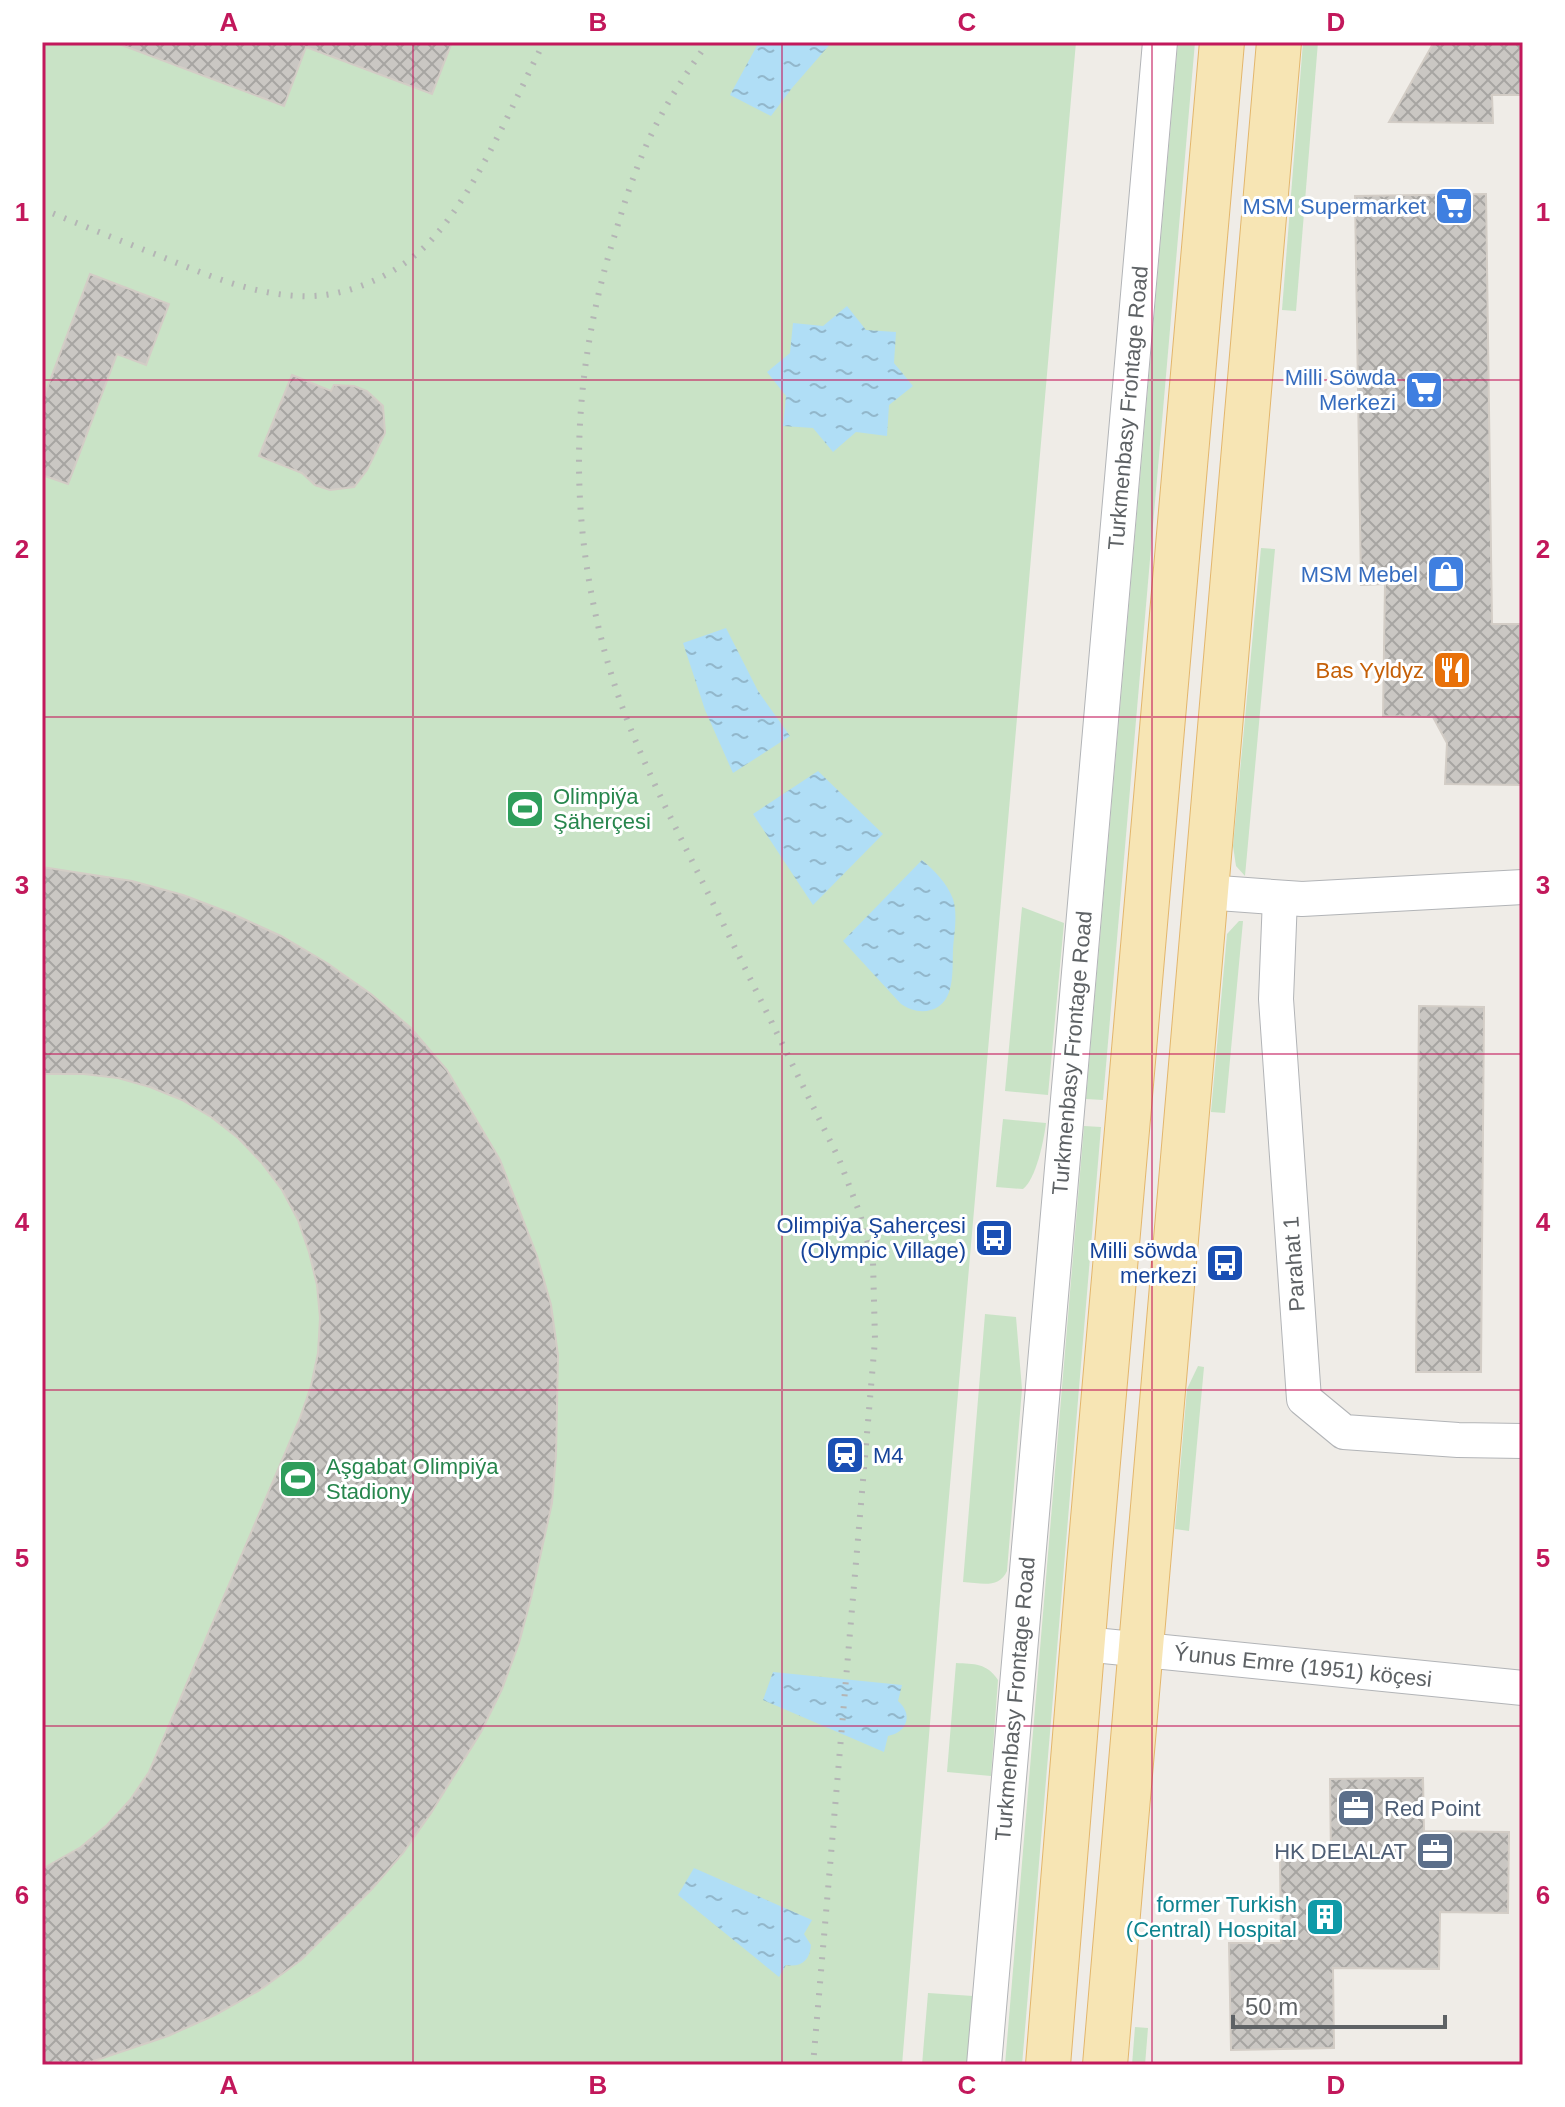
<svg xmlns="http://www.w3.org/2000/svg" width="1565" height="2107" font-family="Helvetica,sans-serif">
  <defs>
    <pattern id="water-ripples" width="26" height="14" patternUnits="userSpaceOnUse" patternTransform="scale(2)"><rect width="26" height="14" fill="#b0def6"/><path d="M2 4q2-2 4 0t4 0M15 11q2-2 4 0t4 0" fill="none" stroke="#92b7cb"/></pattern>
    <pattern id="building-cross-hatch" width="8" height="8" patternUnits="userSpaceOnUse" patternTransform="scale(2)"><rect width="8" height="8" fill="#cac7c3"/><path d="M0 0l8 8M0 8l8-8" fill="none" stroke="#a7a5a2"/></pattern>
  </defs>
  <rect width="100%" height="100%" fill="#efece7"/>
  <g fill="#c9e3c6">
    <polygon points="42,42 1076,42 942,1577 902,2065 42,2065"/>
    <polygon points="1178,42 1195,42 1103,1100 1086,1099"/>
    <polygon points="1303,42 1318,42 1296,311 1282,310"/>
    <polygon points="1261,548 1275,549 1245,876 1236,866 1233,846"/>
    <polygon points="1022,907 1064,923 1048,1095 1005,1091"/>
    <polygon points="1239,921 1243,921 1225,1113 1211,1112 1227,934"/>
    <path d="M1003 1119 1046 1123C1044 1140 1036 1179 1023 1189L996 1187Z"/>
    <polygon points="1084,1126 1101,1127 1022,2065 1005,2065"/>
    <path d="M985 1314 1016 1317 1022 1389 1007 1571C999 1589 981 1583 963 1582Z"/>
    <polygon points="1198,1366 1204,1367 1189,1531 1175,1529 1187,1389"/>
    <path d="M956 1663C974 1664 987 1663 998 1680L991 1776 947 1772Z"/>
    <polygon points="928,1993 973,1996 967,2065 922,2065"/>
    <polygon points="1135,2027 1148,2028 1145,2065 1132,2065"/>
  </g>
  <g fill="url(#water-ripples)">
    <polygon points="759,42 832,42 792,88 771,116 730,95"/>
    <polygon points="847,306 866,330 896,332 894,363 913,386 889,405 887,436 856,432 833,452 813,428 783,426 786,396 767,372 790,353 793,323 823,326"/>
    <polygon points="726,628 758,691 790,736 733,773 705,710 683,643"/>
    <polygon points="818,771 883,834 813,905 753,814"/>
    <path d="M922 860C935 871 947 883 953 899 958 915 954 934 953 949 952 970 956 1003 931 1010 920 1013 910 1010 901 1004L843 941Z"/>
    <path d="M773 1672 902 1685 898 1701C913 1714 908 1732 888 1736L884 1752 763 1700Z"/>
    <path d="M694 1868 812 1920 804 1934 811 1945C810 1960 801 1968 786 1965L779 1977 678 1895Z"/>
  </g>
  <g fill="url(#building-cross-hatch)" stroke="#d3cdc6" stroke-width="2">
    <polygon points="119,42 452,42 432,94 306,47 284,106 119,44"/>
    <polygon points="1434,42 1523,42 1523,95 1492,95 1493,123 1389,122"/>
    <polygon points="1486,194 1492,624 1520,624 1521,785 1445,784 1447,743 1433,717 1383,716 1385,584 1361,585 1355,196"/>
    <polygon points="90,274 169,304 146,365 117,354 68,484 42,475 42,402"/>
    <polygon points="292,375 331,391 334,385 354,386 367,391 383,406 385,433 367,470 354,487 330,490 315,485 302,473 259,456"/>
    <polygon points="42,867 132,881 183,895 233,914 281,936 327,963 371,994 411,1028 447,1070 500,1160 537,1256 551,1305 558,1355 556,1455 552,1503 531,1598 519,1643 502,1689 481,1732 431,1813 403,1853 371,1890 301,1960 260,1990 215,2015 168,2036 82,2065 42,2065 42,1869 81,1847 107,1825 130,1800 149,1772 300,1418 311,1386 318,1353 320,1318 317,1285 309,1252 298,1220 282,1190 261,1162 238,1138 211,1117 182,1100 150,1087 118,1078 84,1074 42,1074"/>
    <polygon points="1419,1006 1484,1007 1481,1372 1416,1372"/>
    <polygon points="1423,1778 1424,1831 1509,1832 1508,1913 1440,1912 1439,1969 1333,1968 1334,2048 1231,2050 1229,1943 1281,1943 1280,1860 1331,1859 1330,1779"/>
  </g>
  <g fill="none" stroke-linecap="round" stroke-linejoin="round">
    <defs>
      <g id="minor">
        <polyline points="1205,892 1302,899 1523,887"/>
        <polyline points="1280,898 1276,999 1304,1399 1344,1432 1458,1440 1523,1441"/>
        <polyline points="1084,1644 1523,1688"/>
        <polyline points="984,2065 1160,42"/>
      </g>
      <g id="major">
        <polyline points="1048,2065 1089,1565 1222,42"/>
        <polyline points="1105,2065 1279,42"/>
      </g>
    </defs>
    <use href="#minor" stroke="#b2b4b7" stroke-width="36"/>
    <use href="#major" stroke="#e3b66c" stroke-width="46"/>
    <use href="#minor" stroke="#fff" stroke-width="34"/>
    <use href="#major" stroke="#f7e5b4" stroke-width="44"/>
    <g stroke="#b4b5b5" stroke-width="6" stroke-dasharray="2 10" stroke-linecap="butt">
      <path d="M708 42C689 70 669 98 654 129 638 161 626 197 616 231 568 381 566 533 614 683 637 754 672 820 705 887 750 978 794 1068 839 1159L860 1214 873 1262 875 1340 813 2065"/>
      <path d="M42 209C81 225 121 241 160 256 204 274 251 294 299 296 347 299 403 273 434 237 478 188 514 101 544 42"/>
    </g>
  </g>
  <path fill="none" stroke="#c2185b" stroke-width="2" stroke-opacity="0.55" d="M413 42V2065M782 42V2065M1152 42V2065M42 380H1523M42 717H1523M42 1054H1523M42 1390H1523M42 1726H1523"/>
  <defs>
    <symbol id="supermarket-square" viewBox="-11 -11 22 22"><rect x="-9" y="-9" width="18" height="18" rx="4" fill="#3f7fe0" stroke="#fff"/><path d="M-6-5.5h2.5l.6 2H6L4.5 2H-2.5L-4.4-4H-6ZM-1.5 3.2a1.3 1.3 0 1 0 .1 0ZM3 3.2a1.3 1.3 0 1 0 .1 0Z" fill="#fff"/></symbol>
    <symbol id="shop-square" viewBox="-11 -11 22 22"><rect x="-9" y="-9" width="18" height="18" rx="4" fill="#3f7fe0" stroke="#fff"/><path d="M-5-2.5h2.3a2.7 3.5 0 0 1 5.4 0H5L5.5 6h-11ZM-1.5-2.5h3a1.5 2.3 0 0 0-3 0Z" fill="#fff"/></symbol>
    <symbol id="restaurant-square" viewBox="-11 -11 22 22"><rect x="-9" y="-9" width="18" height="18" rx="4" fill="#e8710a" stroke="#fff"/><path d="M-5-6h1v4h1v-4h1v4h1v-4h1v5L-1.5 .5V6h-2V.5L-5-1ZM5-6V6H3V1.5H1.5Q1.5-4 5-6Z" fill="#fff"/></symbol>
    <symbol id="stadium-square" viewBox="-11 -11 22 22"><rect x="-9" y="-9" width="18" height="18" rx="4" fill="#2e9e5b" stroke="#fff"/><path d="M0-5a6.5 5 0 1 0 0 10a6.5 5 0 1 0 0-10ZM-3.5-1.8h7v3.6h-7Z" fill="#fff"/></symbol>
    <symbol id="bus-square" viewBox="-11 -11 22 22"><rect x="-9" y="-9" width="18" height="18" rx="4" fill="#1a4fb4" stroke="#fff"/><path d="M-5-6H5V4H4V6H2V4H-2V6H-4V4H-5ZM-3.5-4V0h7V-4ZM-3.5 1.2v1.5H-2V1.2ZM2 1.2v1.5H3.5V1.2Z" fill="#fff"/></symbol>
    <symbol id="station-square" viewBox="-11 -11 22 22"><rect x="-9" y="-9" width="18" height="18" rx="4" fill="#1a4fb4" stroke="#fff"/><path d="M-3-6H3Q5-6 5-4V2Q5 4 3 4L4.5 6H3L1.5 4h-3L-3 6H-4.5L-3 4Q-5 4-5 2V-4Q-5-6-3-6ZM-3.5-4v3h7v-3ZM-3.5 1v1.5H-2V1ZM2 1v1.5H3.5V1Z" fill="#fff"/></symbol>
    <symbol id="office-square" viewBox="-11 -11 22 22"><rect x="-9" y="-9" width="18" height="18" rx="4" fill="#5c6f8a" stroke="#fff"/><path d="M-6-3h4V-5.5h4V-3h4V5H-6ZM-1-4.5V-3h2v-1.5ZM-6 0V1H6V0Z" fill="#fff"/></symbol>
    <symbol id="building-square" viewBox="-11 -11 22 22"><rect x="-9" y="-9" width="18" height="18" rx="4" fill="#0f9aa8" stroke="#fff"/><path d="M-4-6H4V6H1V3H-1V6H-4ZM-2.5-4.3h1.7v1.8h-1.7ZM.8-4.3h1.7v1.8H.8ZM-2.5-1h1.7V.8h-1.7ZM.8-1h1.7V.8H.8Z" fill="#fff"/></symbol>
  </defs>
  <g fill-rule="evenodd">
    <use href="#supermarket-square" x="1432" y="184" width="44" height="44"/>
    <use href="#supermarket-square" x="1402" y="368" width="44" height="44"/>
    <use href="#shop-square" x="1424" y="552" width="44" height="44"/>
    <use href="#restaurant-square" x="1430" y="648" width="44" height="44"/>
    <use href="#stadium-square" x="503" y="787" width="44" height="44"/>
    <use href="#bus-square" x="972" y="1216" width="44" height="44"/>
    <use href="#bus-square" x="1203" y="1241" width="44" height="44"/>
    <use href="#station-square" x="823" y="1433" width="44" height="44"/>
    <use href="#stadium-square" x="276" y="1457" width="44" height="44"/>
    <use href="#office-square" x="1334" y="1786" width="44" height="44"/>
    <use href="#office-square" x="1413" y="1829" width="44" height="44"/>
    <use href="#building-square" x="1303" y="1895" width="44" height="44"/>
  </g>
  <g text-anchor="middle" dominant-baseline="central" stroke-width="6" stroke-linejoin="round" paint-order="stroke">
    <g font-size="22" fill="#366cbe" stroke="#fff" text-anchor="end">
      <text x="1426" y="206">MSM Supermarket</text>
      <text x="1396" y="377">Milli Söwda<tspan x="1396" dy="25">Merkezi</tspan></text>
      <text x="1418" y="574">MSM Mebel</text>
    </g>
    <g font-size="22" fill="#5e6265" stroke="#fff">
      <text transform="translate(1128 408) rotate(-85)">Turkmenbasy Frontage Road</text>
      <text transform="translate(1072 1053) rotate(-85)">Turkmenbasy Frontage Road</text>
      <text transform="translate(1294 1264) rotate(-94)">Parahat 1</text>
      <text transform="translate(1303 1666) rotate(6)">Ýunus Emre (1951) köçesi</text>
      <text transform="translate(1015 1699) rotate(-85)">Turkmenbasy Frontage Road</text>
    </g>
    <g font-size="22" fill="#c56008" stroke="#fff" text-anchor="end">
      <text x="1424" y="670">Bas Yyldyz</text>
    </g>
    <g font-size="22" fill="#27864d" stroke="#fff" text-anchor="start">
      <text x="553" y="796">Olimpiýa<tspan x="553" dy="25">Şäherçesi</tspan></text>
      <text x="326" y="1466">Aşgabat Olimpiýa<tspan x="326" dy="25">Stadiony</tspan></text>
    </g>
    <g font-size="22" fill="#164399" stroke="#fff" text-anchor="end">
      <text x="966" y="1225">Olimpiýa Şaherçesi<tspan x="966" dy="25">(Olympic Village)</tspan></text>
      <text x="1197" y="1250">Milli söwda<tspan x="1197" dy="25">merkezi</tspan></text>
      <text x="873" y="1455" text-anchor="start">M4</text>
    </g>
    <g font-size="22" fill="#4e5e75" stroke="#fff" text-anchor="start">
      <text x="1384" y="1808">Red Point</text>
      <text x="1407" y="1851" text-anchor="end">HK DELALAT</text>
    </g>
    <g font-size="22" fill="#0d838f" stroke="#fff" text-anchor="end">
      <text x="1297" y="1904">former Turkish<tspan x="1297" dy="25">(Central) Hospital</tspan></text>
    </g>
  </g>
  <rect width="1565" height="2107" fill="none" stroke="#ffffff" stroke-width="88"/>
  <path d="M1233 2015v12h212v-12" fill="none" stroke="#5e6265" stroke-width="4"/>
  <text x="1245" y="2015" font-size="24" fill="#5e6265" stroke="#ffffff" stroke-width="6" paint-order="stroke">50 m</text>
  <rect x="44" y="44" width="1477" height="2019" fill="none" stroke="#c2185b" stroke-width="3"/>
  <g font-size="26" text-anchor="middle" font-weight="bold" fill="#c2185b">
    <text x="229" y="31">A</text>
    <text x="598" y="31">B</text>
    <text x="967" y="31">C</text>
    <text x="1336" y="31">D</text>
    <text x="22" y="221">1</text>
    <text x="1543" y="221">1</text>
    <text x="22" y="558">2</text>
    <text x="1543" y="558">2</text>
    <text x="22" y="894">3</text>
    <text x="1543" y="894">3</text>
    <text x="22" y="1231">4</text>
    <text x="1543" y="1231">4</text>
    <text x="22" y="1567">5</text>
    <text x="1543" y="1567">5</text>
    <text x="22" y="1904">6</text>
    <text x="1543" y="1904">6</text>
    <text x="229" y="2094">A</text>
    <text x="598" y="2094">B</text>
    <text x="967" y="2094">C</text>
    <text x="1336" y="2094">D</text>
  </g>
</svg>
